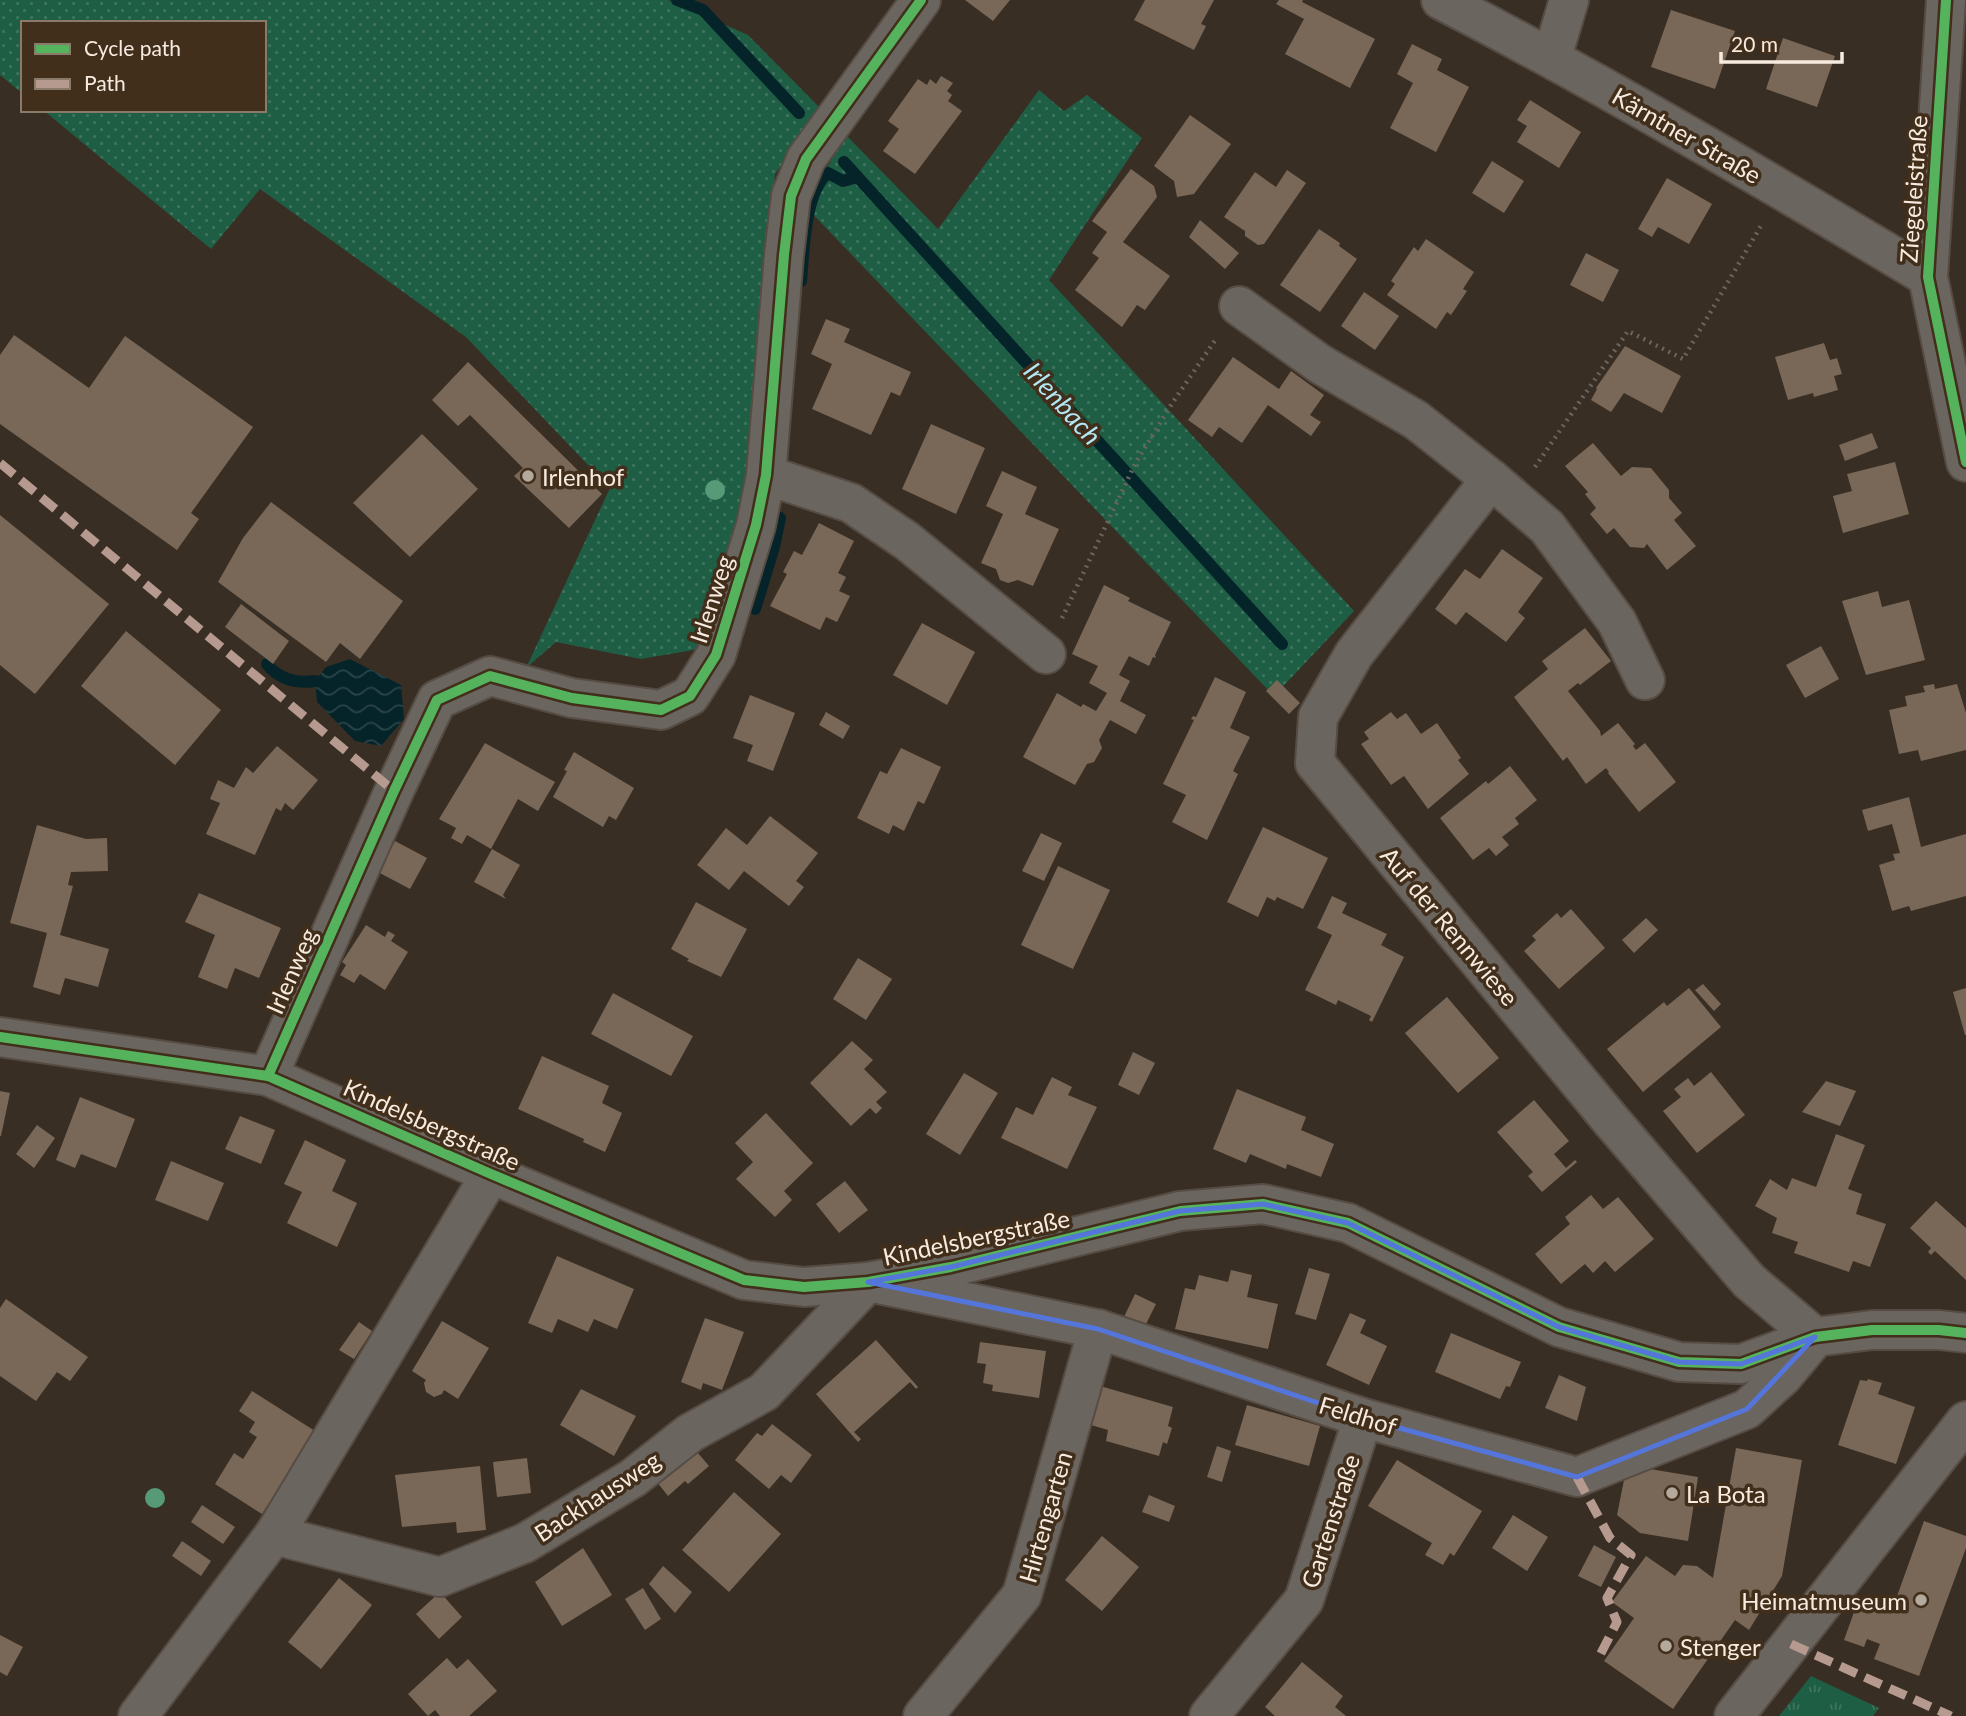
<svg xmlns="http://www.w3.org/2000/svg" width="1966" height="1716" font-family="Lato,sans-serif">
  <defs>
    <pattern id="grass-dots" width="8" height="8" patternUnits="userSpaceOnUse" patternTransform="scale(1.75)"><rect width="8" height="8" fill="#1e5e44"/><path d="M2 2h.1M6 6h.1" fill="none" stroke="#3f755f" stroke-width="1.8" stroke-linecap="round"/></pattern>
    <pattern id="park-tufts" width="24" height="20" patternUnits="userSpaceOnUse" patternTransform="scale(1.75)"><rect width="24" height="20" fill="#1e5e44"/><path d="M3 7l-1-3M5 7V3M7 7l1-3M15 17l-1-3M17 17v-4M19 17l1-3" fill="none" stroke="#3f755f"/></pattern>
    <pattern id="water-waves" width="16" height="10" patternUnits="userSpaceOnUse" patternTransform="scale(1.75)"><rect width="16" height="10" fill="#05242a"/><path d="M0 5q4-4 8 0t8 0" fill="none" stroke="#2a4448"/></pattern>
  </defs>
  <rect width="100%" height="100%" fill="#392e23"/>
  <g fill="url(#grass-dots)">
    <polygon points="0,0 668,0 748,35 821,109 775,174 749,492 699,649 641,659 556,642 526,668 610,488 466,337 260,189 211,249 43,110 264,110 264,23 23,23 23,94 0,75"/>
    <polygon points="1039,90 1064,111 1087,95 1142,138 1049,280 1354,611 1274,696 806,207 845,134 938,229"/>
  </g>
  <polygon fill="url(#park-tufts)" points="1811,1676 1879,1708 1873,1716 1779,1716"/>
  <polygon fill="url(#water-waves)" points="350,659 401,685 404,719 381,746 355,741 317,702 315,681 326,667"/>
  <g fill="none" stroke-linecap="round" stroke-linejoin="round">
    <g stroke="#05242a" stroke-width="12">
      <polyline points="677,0 703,10 799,113"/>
      <polyline points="844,162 1282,644"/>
      <path d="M801 281C804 251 804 193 828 173L843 181 857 177"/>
      <polyline points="755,609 774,547 780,518"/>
      <path d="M267 664C278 679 297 684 315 681"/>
    </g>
  </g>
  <g fill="#796857">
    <polygon points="965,0 1010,0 993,21"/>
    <polygon points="1145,0 1214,0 1201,24 1206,26 1194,50 1134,20"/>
    <polygon points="1279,0 1303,0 1302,2 1375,39 1350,88 1285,54 1304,19 1276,4"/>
    <polygon points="1671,10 1735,31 1715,89 1651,67"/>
    <polygon points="1783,38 1835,56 1817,107 1766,89"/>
    <polygon points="1412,44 1442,59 1437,70 1469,87 1436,152 1390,128 1413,83 1397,74"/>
    <polygon points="941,76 953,83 947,91 952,95 948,101 962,111 915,174 883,151 899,129 888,121 918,79 927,85 930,79 936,84"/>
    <polygon points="1530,100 1581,132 1559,168 1517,142 1527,126 1517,120"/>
    <polygon points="1190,115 1231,144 1194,194 1177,197 1174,181 1154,166"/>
    <polygon points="1492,161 1524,181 1504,213 1472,193"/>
    <polygon points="1131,169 1154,186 1157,197 1123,242 1170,276 1145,310 1137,305 1122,327 1075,290 1099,258 1092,253 1107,232 1092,221"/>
    <polygon points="1287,170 1306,183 1264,244 1258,245 1245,236 1245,231 1224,217 1255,172 1276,187"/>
    <polygon points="1667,178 1712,204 1689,244 1658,227 1652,237 1638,229"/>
    <polygon points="1200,220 1239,253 1225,269 1189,237"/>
    <polygon points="1319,229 1340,243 1339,246 1357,259 1320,312 1280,285"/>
    <polygon points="1426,239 1474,272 1463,289 1467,291 1451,315 1447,312 1436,329 1387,295 1395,284 1391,281 1414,247 1418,251"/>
    <polygon points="1586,253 1619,270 1603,302 1570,285"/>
    <polygon points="1364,292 1399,316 1375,350 1341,326"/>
    <polygon points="826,319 850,329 844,342 911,372 900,396 891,392 871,435 812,409 832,364 811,354"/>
    <polygon points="14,335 89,388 125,336 253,427 191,513 199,519 177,550 0,424 0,355"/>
    <polygon points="1824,343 1830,360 1837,358 1842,374 1834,376 1838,390 1814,397 1813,393 1788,400 1775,357"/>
    <polygon points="1625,346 1681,376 1662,413 1624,393 1611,412 1591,400 1597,389 1596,388"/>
    <polygon points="1233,357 1279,389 1291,371 1324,395 1310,415 1321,422 1311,436 1268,405 1242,443 1219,427 1212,437 1188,420"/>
    <polygon points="468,362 602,494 569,528 514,476 523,468 470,415 458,426 432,400"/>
    <polygon points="931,424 985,448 956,514 902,489"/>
    <polygon points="1872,433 1878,448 1845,461 1839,445"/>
    <polygon points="422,434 478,489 410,557 353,503"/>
    <polygon points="1593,443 1621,476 1632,467 1651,468 1669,490 1669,498 1682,513 1674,520 1696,546 1667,570 1647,544 1644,548 1630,547 1614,528 1607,534 1590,514 1596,508 1585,494 1588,492 1565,466"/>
    <polygon points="1895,462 1909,514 1843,533 1833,496 1852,491 1847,474"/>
    <polygon points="1002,471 1037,487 1025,514 1059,529 1033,586 1018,580 1008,583 1000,580 996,569 981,563 1003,514 986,506"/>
    <polygon points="271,502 403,601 360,659 340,643 326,662 218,582 243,538"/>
    <polygon points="0,515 109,604 35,694 0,665"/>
    <polygon points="819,523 854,541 838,573 846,577 839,591 850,596 837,622 826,617 820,630 770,606 787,574 783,572 794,551 802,555"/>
    <polygon points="1502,549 1543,578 1518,612 1525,618 1506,642 1466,612 1456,625 1435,609 1465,569 1480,579"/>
    <polygon points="1104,585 1130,598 1128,601 1171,622 1155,655 1156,658 1153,657 1149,666 1129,656 1119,675 1130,681 1120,701 1146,715 1136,734 1110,720 1099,740 1102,748 1094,762 1087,764 1075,785 1023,757 1057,693 1081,707 1083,704 1096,711 1107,693 1089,683 1098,666 1072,654"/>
    <polygon points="1878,591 1882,607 1909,600 1925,660 1866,675 1842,601"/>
    <polygon points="241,604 289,641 273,664 225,627"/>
    <polygon points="922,623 975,652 947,705 893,675"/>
    <polygon points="1585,628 1611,661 1580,685 1578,683 1568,691 1600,731 1601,736 1618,723 1635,744 1633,746 1636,750 1645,743 1676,782 1639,812 1608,773 1609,772 1606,768 1586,784 1567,757 1563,761 1514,697 1548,669 1542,661"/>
    <polygon points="126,631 221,710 175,765 81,686"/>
    <polygon points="1821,646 1839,679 1805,698 1786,665"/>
    <polygon points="1215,677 1246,692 1230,728 1250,737 1233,771 1238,774 1207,840 1172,822 1186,795 1163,784 1194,720 1191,719 1193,716 1196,717"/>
    <polygon points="1277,680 1300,703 1289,714 1266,691"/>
    <polygon points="1934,684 1935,689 1957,684 1966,713 1966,750 1921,761 1918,750 1899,754 1889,710 1907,706 1905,696 1925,692 1923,686"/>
    <polygon points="750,695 795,713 773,771 747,761 753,745 733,738"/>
    <polygon points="826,712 850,726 843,739 819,725"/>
    <polygon points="1391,712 1397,719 1406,713 1421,734 1437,723 1461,758 1458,760 1469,774 1428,809 1404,776 1391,785 1361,744 1369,739 1364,732"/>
    <polygon points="485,743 555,782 538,811 518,799 491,849 467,835 462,844 451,838 456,828 439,819"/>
    <polygon points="277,746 318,780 293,810 285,803 281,811 276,808 255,855 206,834 220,803 210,799 218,780 234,788 246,767 253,773"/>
    <polygon points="901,748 941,767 924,804 918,801 904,831 893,825 889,834 857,818 880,771 887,774"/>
    <polygon points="574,752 634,788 616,820 609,816 603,827 553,797 567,771 564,770"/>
    <polygon points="1510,766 1537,800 1515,818 1519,824 1502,837 1509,845 1496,856 1489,848 1473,860 1440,818 1486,781 1488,784"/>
    <polygon points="1909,797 1921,847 1966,834 1966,896 1911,911 1909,906 1892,911 1879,865 1895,860 1893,854 1900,853 1892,824 1868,831 1862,810"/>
    <polygon points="770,816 818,853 796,881 804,887 789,906 744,871 729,890 697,865 726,828 747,845"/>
    <polygon points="37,825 86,839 107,838 108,871 71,872 68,885 73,886 60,935 109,949 98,987 65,978 60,995 33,987 47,933 10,923"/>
    <polygon points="1263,827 1328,858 1303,909 1277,897 1275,901 1267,897 1258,917 1227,902"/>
    <polygon points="1041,833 1062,843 1044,881 1022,871"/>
    <polygon points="395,841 427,858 410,889 378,872"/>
    <polygon points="492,849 520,865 503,895 506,899 474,882"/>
    <polygon points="1058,866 1110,890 1073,969 1021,945"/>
    <polygon points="199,893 281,928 259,978 235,968 227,989 198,977 215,935 185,922"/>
    <polygon points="1332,896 1347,903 1342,913 1387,934 1381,945 1404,957 1372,1022 1369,1020 1371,1016 1338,1000 1336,1005 1305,990 1332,935 1317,928"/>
    <polygon points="696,902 747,929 721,977 687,961 689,959 671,949"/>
    <polygon points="1571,909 1605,948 1559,989 1524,951 1536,940 1532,936 1557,913 1561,918"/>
    <polygon points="1646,918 1658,930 1634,953 1622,940"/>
    <polygon points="366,925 385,937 388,931 395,935 391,941 408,952 385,990 360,974 354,983 340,975 346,965 342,962"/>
    <polygon points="858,958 892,979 866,1020 833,999"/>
    <polygon points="1703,984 1721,1004 1714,1011 1695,990"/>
    <polygon points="1689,988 1721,1027 1643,1092 1607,1049 1664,1002 1667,1006"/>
    <polygon points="1966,988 1966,1035 1965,1035 1953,992"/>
    <polygon points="613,993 693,1036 671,1076 591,1034"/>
    <polygon points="1447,997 1499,1058 1458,1093 1405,1033"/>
    <polygon points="852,1041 873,1060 864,1069 887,1092 876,1102 882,1108 876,1114 870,1108 851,1126 810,1083"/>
    <polygon points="1133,1052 1155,1063 1139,1095 1118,1085"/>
    <polygon points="542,1056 609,1086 602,1103 622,1113 605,1152 583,1142 584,1139 518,1109"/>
    <polygon points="1711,1072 1745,1115 1697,1153 1663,1111 1681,1097 1674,1089 1688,1078 1694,1086"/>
    <polygon points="964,1073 998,1093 960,1155 926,1134"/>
    <polygon points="1052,1077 1072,1087 1068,1095 1097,1107 1067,1169 1001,1138 1016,1107 1033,1115"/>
    <polygon points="1826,1081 1856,1091 1840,1126 1802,1112"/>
    <polygon points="1237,1089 1306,1117 1301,1130 1334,1144 1321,1177 1287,1164 1286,1169 1250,1154 1246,1163 1213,1149"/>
    <polygon points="0,1091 10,1093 1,1136 0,1136"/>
    <polygon points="80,1097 135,1119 116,1168 81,1154 75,1168 56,1160"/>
    <polygon points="1534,1100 1569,1141 1554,1154 1566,1168 1575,1160 1577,1162 1542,1192 1528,1176 1533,1172 1497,1132"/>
    <polygon points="766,1113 813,1163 784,1191 792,1200 775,1217 736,1179 753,1162 735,1143"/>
    <polygon points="240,1116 275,1130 261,1164 225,1149"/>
    <polygon points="37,1125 55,1138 34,1168 16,1154"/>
    <polygon points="1836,1134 1865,1145 1848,1189 1862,1194 1856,1214 1886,1224 1870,1267 1853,1261 1849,1272 1794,1253 1798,1242 1772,1233 1777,1218 1755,1206 1770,1179 1787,1190 1792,1178 1816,1187"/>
    <polygon points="305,1140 346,1160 332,1191 357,1203 337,1247 287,1223 302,1192 284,1184"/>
    <polygon points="171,1161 224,1183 208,1221 155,1200"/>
    <polygon points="845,1181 868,1210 839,1233 816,1204"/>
    <polygon points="1591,1195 1603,1209 1618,1197 1654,1239 1615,1272 1605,1261 1593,1273 1585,1264 1561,1284 1535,1254 1570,1224 1565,1217"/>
    <polygon points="1936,1201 1966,1228 1966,1280 1935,1251 1931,1255 1928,1252 1931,1248 1910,1228"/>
    <polygon points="557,1256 634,1289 617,1329 594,1319 588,1332 558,1319 552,1333 528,1323"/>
    <polygon points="1309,1268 1330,1274 1316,1320 1295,1314"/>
    <polygon points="1231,1270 1252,1275 1247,1297 1278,1304 1268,1349 1175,1329 1185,1288 1195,1290 1199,1275 1228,1282"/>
    <polygon points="1135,1294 1156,1304 1144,1328 1123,1319"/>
    <polygon points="6,1299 88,1357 70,1381 57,1372 36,1401 0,1376 0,1308"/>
    <polygon points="1350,1313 1366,1320 1360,1333 1387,1346 1369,1385 1326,1365"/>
    <polygon points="705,1318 744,1332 722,1390 703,1383 701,1390 681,1382"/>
    <polygon points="442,1321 489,1348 458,1399 444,1390 442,1394 434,1397 426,1392 424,1383 426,1380 412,1371"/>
    <polygon points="359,1322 372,1331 354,1359 339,1350"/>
    <polygon points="1451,1333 1521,1362 1510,1387 1506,1386 1500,1399 1435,1372"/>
    <polygon points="876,1340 918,1387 916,1389 910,1382 854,1432 861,1439 858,1442 816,1394"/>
    <polygon points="980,1342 1046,1351 1039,1398 992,1391 993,1385 983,1383 986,1364 977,1363"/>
    <polygon points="1559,1375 1586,1387 1577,1421 1545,1408"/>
    <polygon points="1868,1379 1882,1383 1878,1394 1915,1407 1896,1464 1838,1445 1860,1380 1867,1381"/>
    <polygon points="1100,1386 1173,1407 1168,1426 1172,1428 1167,1444 1163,1442 1159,1456 1106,1441 1108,1430 1091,1425"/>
    <polygon points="581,1389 636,1416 614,1456 560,1425"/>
    <polygon points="252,1391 315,1431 262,1514 215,1484 234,1453 243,1459 257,1437 249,1432 255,1422 239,1411"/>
    <polygon points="1247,1405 1320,1426 1309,1466 1235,1445"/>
    <polygon points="772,1424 812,1455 791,1483 781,1475 769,1489 735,1460 757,1433 762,1436"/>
    <polygon points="692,1446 709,1466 688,1484 685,1481 668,1496 657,1482"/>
    <polygon points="1217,1446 1231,1451 1222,1482 1207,1477"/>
    <polygon points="1736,1448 1802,1460 1782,1576 1749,1630 1735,1620 1673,1709 1604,1661 1634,1618 1612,1602 1646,1556 1675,1576 1683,1565 1697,1566 1713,1578"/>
    <polygon points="527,1458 531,1493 497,1497 493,1462"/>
    <polygon points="1397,1460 1482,1511 1454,1556 1450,1553 1443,1565 1425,1555 1432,1543 1368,1506"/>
    <polygon points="480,1466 486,1530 457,1533 456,1522 402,1527 395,1475"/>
    <polygon points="1650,1469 1698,1477 1688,1541 1640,1533 1617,1515 1624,1480"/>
    <polygon points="734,1492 781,1534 729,1592 682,1550"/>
    <polygon points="1149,1495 1175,1506 1169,1522 1142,1512"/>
    <polygon points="202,1505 235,1527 223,1544 191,1522"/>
    <polygon points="1513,1515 1548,1537 1527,1571 1492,1548"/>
    <polygon points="1924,1521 1966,1536 1966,1548 1919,1676 1874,1659 1880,1644 1867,1639 1864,1647 1844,1640 1858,1601 1891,1613"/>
    <polygon points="1102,1536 1139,1567 1102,1611 1065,1580"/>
    <polygon points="182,1541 211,1561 201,1576 172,1556"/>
    <polygon points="1594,1545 1616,1557 1601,1587 1578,1576"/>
    <polygon points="583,1548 612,1595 562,1626 535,1582"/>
    <polygon points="663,1566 692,1592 675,1613 649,1584"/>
    <polygon points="339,1578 372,1605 321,1669 288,1642"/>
    <polygon points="643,1588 661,1619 645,1630 625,1599"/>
    <polygon points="440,1592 462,1617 439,1639 416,1614"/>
    <polygon points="0,1635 23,1647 7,1676 0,1672"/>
    <polygon points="447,1658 457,1669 468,1659 497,1691 469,1716 440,1716 435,1710 428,1716 408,1694"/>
    <polygon points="1302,1662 1343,1696 1335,1707 1346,1716 1275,1716 1265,1707"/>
  </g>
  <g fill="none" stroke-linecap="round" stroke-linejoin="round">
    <defs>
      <g id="minor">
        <path d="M1441 0C1607 86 1768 181 1928 277"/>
        <polyline points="1946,0 1928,277 1966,462"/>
        <polyline points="1552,57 1569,0"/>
        <polyline points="1239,306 1320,364 1416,420 1491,479 1354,654 1318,717 1315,763 1609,1118 1749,1281 1815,1337"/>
        <polyline points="766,475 851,503 907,541 1046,654"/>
        <polyline points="1491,479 1547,527 1617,622 1645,680"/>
        <polyline points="0,1037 268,1076 491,1174 744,1280 804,1287 868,1282 951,1267 1180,1211 1263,1204 1348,1223 1559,1327 1679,1362 1741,1364 1815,1337 1872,1330 1939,1330 1966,1333"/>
        <polyline points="268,1076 394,791 437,700 490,676 572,698 661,710 690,696 716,655 756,525 766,475 784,255 791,196 806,159 921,0"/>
        <polyline points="274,1535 440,1577 525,1543 633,1478 690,1433 764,1392 868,1282 1098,1329 1363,1418 1577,1477 1747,1409 1783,1376 1814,1339"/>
        <polyline points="138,1716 274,1535 491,1174"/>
        <polyline points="923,1716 1022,1595 1098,1329"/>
        <polyline points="1209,1716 1304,1600 1363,1418"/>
        <polyline points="1734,1716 1966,1421"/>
      </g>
    </defs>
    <use href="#minor" stroke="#564c43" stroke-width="42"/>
    <g stroke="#6b655f" stroke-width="4.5" stroke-dasharray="2 5" stroke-linecap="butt">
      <polyline points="1535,467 1628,331 1683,359 1762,224"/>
      <polyline points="1062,618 1136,462 1173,402 1216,339"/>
    </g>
    <use href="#minor" stroke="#6b655f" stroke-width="38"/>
    <g stroke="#b69a8f" stroke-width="9" stroke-dasharray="18 9" stroke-linecap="butt">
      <polyline points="0,463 394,791"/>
      <polyline points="1577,1477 1610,1538 1631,1555 1607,1598 1617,1622 1598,1659"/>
      <polyline points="1791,1644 1951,1716"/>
    </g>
    <defs>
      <g id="cycleway">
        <polyline points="1946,0 1928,277 1966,462"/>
        <polyline points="0,1037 268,1076 491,1174 744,1280 804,1287 868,1282 951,1267 1180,1211 1263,1204 1348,1223 1559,1327 1679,1362 1741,1364 1815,1337 1872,1330 1939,1330 1966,1333"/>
        <polyline points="268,1076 394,791 437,700 490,676 572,698 661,710 690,696 716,655 756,525 766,475 784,255 791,196 806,159 921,0"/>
      </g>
    </defs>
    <use href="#cycleway" stroke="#412e1b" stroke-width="15"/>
    <use href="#cycleway" stroke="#56b35d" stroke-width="10"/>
  </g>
  <g fill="#579a77">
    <circle cx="715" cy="490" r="10"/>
    <circle cx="155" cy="1498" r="10"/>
  </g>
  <path fill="none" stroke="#5475da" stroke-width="5" stroke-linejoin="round" d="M1263 1204 1348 1223 1559 1327 1679 1362 1741 1364 1815 1337 1747 1409 1577 1477 1363 1418 1098 1329 868 1282 951 1267 1180 1211Z"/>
  <g fill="#b4a99d" stroke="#412e1b" stroke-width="2.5">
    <circle cx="528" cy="476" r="7"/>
    <circle cx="1672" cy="1493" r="7"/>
    <circle cx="1921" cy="1600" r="7"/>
    <circle cx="1666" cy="1646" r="7"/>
  </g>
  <g text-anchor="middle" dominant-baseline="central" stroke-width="7" stroke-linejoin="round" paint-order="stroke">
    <g font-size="24" fill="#f7ebdf" stroke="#412e1b">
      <text transform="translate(1687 135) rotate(30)">Kärntner Straße</text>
      <text transform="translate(1913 189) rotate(-86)">Ziegeleistraße</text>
      <text transform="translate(711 599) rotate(-72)">Irlenweg</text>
      <text transform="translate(1450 926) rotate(50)">Auf der Rennwiese</text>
      <text transform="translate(291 971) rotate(-66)">Irlenweg</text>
      <text transform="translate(432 1124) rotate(24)">Kindelsbergstraße</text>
      <text transform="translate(976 1237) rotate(-12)">Kindelsbergstraße</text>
      <text transform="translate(1358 1415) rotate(17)">Feldhof</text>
      <text transform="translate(597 1496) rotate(-33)">Backhausweg</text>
      <text transform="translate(1045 1517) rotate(-74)">Hirtengarten</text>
      <text transform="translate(1330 1521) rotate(-72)">Gartenstraße</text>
    </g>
    <g font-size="24" fill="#f7ebdf" stroke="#412e1b" text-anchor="start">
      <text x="542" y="476">Irlenhof</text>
      <text x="1686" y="1493">La Bota</text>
      <text x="1907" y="1600" text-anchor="end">Heimatmuseum</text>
      <text x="1680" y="1646">Stenger</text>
    </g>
    <g font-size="26" font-style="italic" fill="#b3e7f5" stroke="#412e1b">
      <text transform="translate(1063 403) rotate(48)">Irlenbach</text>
    </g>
  </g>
  <rect x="21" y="21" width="245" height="91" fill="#412e1b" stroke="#8a7a69" stroke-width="2"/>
  <rect x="35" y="44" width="35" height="10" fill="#56b35d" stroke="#8a7a69" stroke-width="2"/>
  <text x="84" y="56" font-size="21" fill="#f7ebdf">Cycle path</text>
  <rect x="35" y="79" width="35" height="10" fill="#b69a8f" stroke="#8a7a69" stroke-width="2"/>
  <text x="84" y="91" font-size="21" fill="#f7ebdf">Path</text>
  <path d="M1721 52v10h121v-10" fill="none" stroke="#f7ebdf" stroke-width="3.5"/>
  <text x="1731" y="52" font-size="21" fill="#f7ebdf" stroke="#412e1b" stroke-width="5" paint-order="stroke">20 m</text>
</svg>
